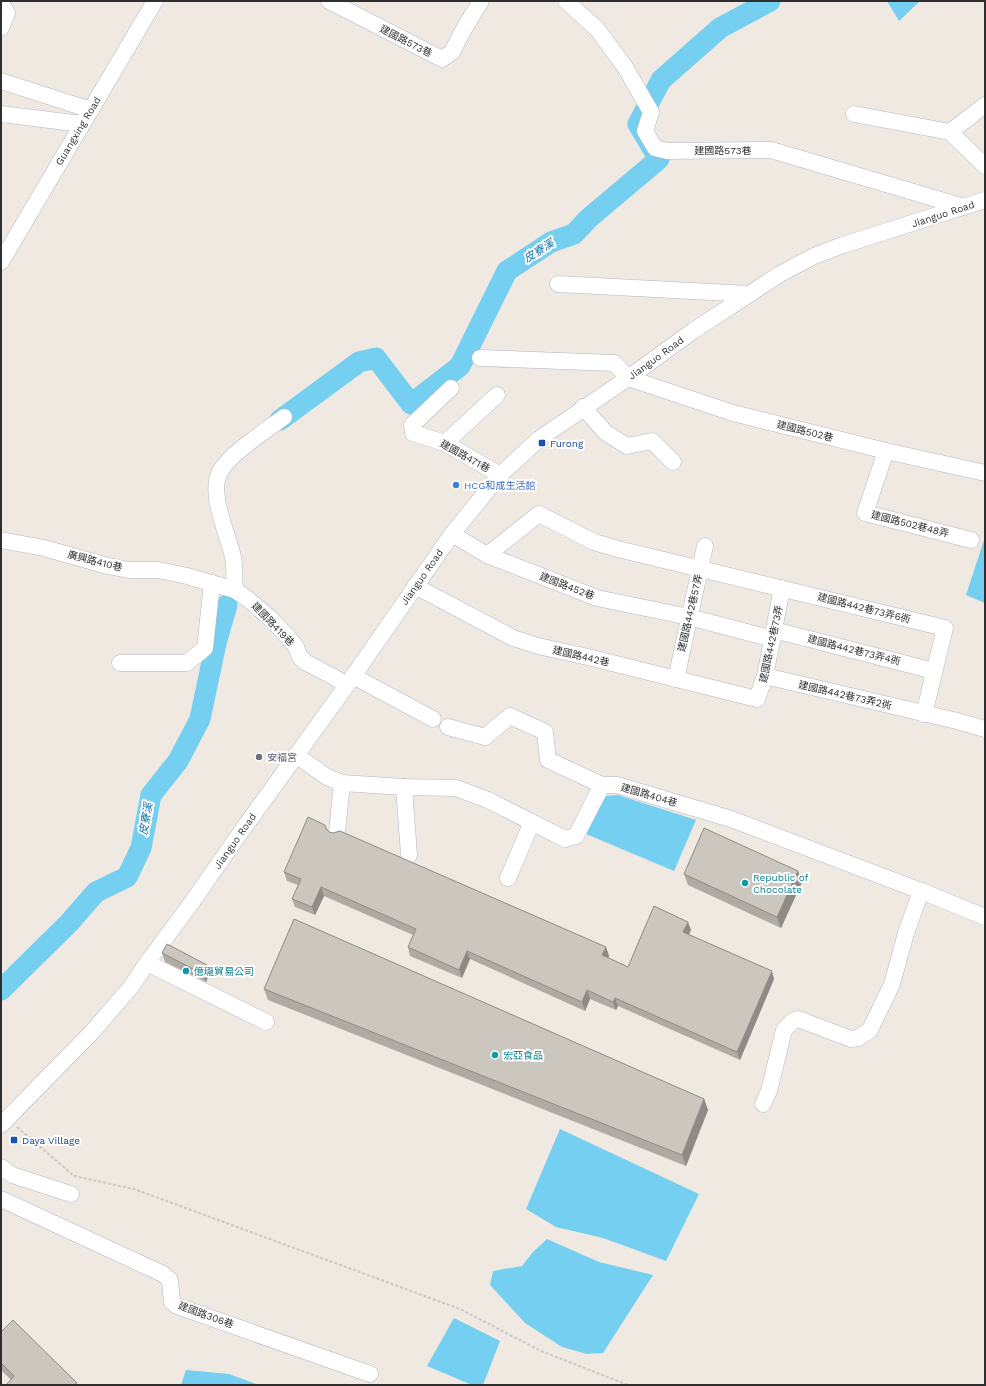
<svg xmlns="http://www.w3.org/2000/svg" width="986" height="1386" font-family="'Work Sans','Noto Sans TC',sans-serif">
  <rect width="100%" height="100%" fill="#efe9e1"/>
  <g fill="#75cff0">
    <polygon points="887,1 920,1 899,21"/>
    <polygon points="985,537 985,603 966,595"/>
    <polygon points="618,795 696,820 674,871 586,834 606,796"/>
    <polygon points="560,1129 699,1194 666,1261 603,1238 556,1227 526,1209"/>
    <polygon points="547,1239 599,1262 653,1275 603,1353 587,1354 562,1347 525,1323 490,1285 493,1271 522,1266 533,1252"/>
    <polygon points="454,1318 500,1341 483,1385 472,1385 427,1366"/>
    <polygon points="186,1370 229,1374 259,1385 181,1385"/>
  </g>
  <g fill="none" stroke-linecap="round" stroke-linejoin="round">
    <g stroke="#75cff0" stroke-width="21">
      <polyline points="280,420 359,362 376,358 411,404 460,366 507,271 551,242 574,234 589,218 659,159 638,124 661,80 720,28 770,1"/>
      <polyline points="1,990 69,923 96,892 127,877 141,848 151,795 178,761 200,719 216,643 227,605"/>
    </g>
    <defs>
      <g id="minor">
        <polyline points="329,1 442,59 452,52 465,27 481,1"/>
        <polyline points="566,1 597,29 625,67 651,112 645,131 655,148 667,151 771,150 964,207"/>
        <polyline points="1,3 7,13 1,28"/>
        <polyline points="1,81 91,110"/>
        <polyline points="1,114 82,124"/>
        <polyline points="854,114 950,132 985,166"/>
        <polyline points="950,132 985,105"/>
        <polyline points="1,262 155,1"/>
        <polyline points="558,284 750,294"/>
        <polyline points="480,358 614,363 628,378 733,413 886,451 985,473"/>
        <polyline points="451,388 412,425 413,433 445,443 500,475"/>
        <polyline points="583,407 606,433 627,446 652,441 673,462"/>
        <polyline points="445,443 497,395"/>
        <polyline points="886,451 865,513 971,540"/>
        <polyline points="452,534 487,555 597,598 689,617 773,639"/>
        <polyline points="1,540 44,548 108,566 129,570 158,570 187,576 235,590 249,600 269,617 288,637 296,647 300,657 305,662 332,676 347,685"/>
        <polyline points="487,555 539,514 594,542 618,549 945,628 924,714"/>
        <polyline points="415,586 513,638 538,646 588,657 757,699 765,676 782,588"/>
        <path d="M235 590C234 579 235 568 233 557 228 534 207 491 221 470 232 452 267 430 284 417"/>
        <polyline points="774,630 934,671"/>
        <polyline points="120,663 187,663 205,648 212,583"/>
        <polyline points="353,676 433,719"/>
        <polyline points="765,676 957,721 985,729"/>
        <polyline points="676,679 705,546"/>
        <polyline points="448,727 485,737 510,716 545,732 548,760 602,785"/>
        <polyline points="296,755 327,777 342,783 404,787 456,788 488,800 565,839 576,836 602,785 617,785 731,819 921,891 985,917"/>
        <polyline points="404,787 409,855"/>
        <polyline points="337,832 342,783"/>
        <polyline points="508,878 532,822"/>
        <polyline points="147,963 266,1022"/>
        <polyline points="763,1104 769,1091 784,1030 793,1021 798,1019 851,1039 858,1038 870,1030 892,984 906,933 921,891"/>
        <polyline points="1,1125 92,1032 131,987 147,963 190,905 238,836 347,685 452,534 500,475 539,439 628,378 693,331 780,274 814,256 843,245 985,200"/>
        <polyline points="1,1167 12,1175 71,1194"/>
        <polyline points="1,1199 163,1274 170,1280 172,1302 177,1306 370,1374"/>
      </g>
    </defs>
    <use href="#minor" stroke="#b4b7c1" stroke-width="17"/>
    <polyline stroke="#c9c9c9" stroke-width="2" stroke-dasharray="3 2" stroke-linecap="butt" points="17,1127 74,1176 134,1189 460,1309 541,1351 628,1385"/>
    <use href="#minor" stroke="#fff" stroke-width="16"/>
  </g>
  <g fill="#afaba4">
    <polygon points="326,829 329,832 606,947 609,956 608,958 628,967 691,930 689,935 774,979 740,1060 618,1006 616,1010 590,999 585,1011 470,959 462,978 410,956 408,947 413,935 324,896 315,915 295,907 292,899 298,885 287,881 284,872"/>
    <polygon points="798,871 802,882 781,928 688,885 684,874"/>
    <polygon points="162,953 210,973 206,982 165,962"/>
    <polygon points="264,989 704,1099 708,1110 686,1166 268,1000"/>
    <polygon points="1,1332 77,1383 11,1380 1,1370"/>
  </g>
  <g fill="#8e8b86">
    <polygon points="798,871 802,882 781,928 777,917"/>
    <polygon points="321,887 324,896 315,915 312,907"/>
    <polygon points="688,922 691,930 686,940 683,932"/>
    <polygon points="606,947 609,956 605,963 602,955"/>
    <polygon points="467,951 470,959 462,978 459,970"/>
    <polygon points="207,965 210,973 206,982 203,974"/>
    <polygon points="772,971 774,979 740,1060 737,1052"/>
    <polygon points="587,990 590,999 585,1011 582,1002"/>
    <polygon points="615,998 618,1006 616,1010 613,1002"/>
    <polygon points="704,1099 708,1110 686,1166 682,1155"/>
  </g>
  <g fill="#cbc7bf" stroke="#8e8b86">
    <polygon points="308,817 325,825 326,828 329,832 333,833 340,831 606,947 602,955 628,967 654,906 688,922 683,932 772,971 737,1052 615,998 613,1002 587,990 582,1002 467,951 459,970 408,947 416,929 321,887 312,907 292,899 301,879 284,872"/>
    <polygon points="704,828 798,871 777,917 684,874"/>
    <polygon points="294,919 704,1099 682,1155 264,989"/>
    <polygon points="167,944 207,965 203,974 162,953"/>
    <polygon points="13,1320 77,1383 74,1385 6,1385 14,1376 1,1363 1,1332"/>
  </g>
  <g fill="#1a4fb4" stroke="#fff" stroke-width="1.5">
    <rect x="538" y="439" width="8" height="8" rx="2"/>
    <rect x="10" y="1136" width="8" height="8" rx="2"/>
  </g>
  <circle fill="#3f7fe0" stroke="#fff" stroke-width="1.5" cx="456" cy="485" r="4"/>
  <circle fill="#6b7280" stroke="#fff" stroke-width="1.5" cx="259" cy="757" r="4"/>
  <g fill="#0f9aa8" stroke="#fff" stroke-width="1.5">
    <circle cx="745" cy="883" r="4"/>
    <circle cx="186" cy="971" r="4"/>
    <circle cx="495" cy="1055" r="4"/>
  </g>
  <g text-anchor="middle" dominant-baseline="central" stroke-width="4" stroke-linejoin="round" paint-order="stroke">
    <g font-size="10" fill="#2e2e2e" stroke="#fff">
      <text transform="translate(406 41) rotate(27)">建國路573巷</text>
      <text transform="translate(78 131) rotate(-59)">Guangxing Road</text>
      <text x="723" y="150">建國路573巷</text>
      <text transform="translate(943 214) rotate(-18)">Jianguo Road</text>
      <text transform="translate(656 358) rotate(-36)">Jianguo Road</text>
      <text transform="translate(805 431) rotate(14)">建國路502巷</text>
      <text transform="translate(465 456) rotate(29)">建國路471巷</text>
      <text transform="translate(910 524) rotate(14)">建國路502巷48弄</text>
      <text transform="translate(95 561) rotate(14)">廣興路410巷</text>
      <text transform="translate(422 577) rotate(-55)">Jianguo Road</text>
      <text transform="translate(567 586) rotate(21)">建國路452巷</text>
      <text transform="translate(864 608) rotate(14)">建國路442巷73弄6衖</text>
      <text transform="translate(690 613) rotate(-77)">建國路442巷57弄</text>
      <text transform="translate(273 624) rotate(46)">建國路419巷</text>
      <text transform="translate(771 644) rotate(-78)">建國路442巷73弄</text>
      <text transform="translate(854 650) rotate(14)">建國路442巷73弄4衖</text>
      <text transform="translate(581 656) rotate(13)">建國路442巷</text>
      <text transform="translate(845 695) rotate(13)">建國路442巷73弄2衖</text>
      <text transform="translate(649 795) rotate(16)">建國路404巷</text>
      <text transform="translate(235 841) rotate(-55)">Jianguo Road</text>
      <text transform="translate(206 1315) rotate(20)">建國路306巷</text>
    </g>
    <g font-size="10" fill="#164399" stroke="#fff" text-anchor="start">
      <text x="550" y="443">Furong</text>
      <text x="22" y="1140">Daya Village</text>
    </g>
    <g font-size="10" fill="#366cbe" stroke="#fff" text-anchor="start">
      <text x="464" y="485">HCG和成生活館</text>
    </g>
    <g font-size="10" fill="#5b616d" stroke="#fff" text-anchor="start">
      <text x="267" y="757">安福宮</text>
    </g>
    <g font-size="10" fill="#0d838f" stroke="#fff" text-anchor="start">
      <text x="753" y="877">Republic of<tspan x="753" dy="12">Chocolate</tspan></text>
      <text x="194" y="971">億瓏貿易公司</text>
      <text x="503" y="1055">宏亞食品</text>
    </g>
    <g font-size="11" font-style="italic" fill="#0d6fa3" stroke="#fff">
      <text transform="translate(539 251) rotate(-32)">皮寮溪</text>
      <text transform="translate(146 819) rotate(-80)">皮寮溪</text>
    </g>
  </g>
  <rect width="986" height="1386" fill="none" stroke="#2e2e2e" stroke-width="4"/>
</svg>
